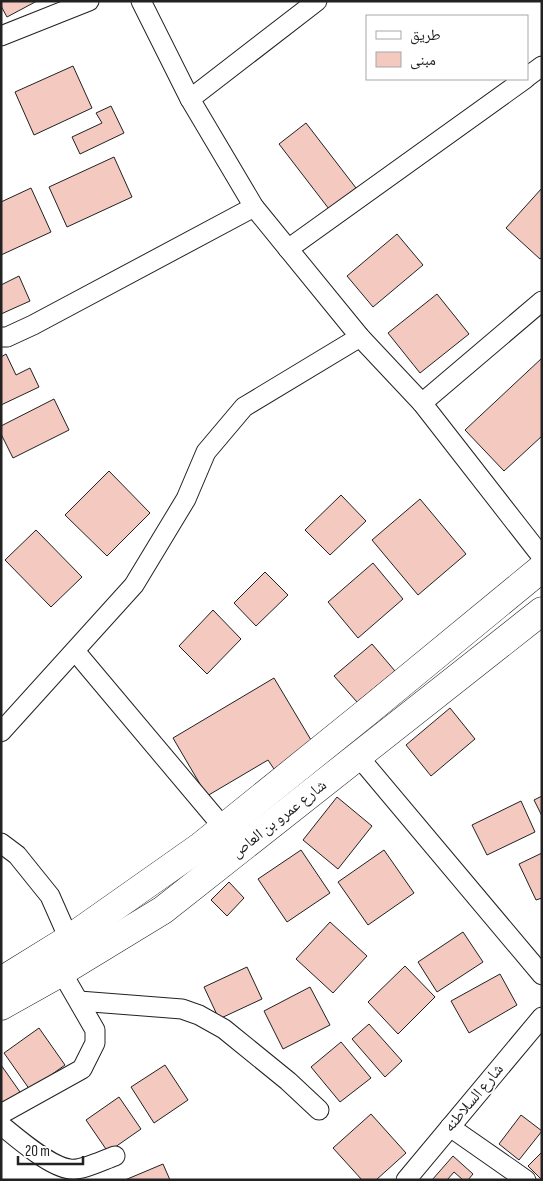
<svg xmlns="http://www.w3.org/2000/svg" width="543" height="1181" font-family="'Sofia Sans Condensed','Noto Naskh Arabic',sans-serif">
  <rect width="100%" height="100%" fill="#fff"/>
  <g fill="#f3c9c0" stroke="#222">
    <polygon points="1,1 37,1 7,17 1,6"/>
    <polygon points="73,66 92,108 34,135 15,92"/>
    <polygon points="111,106 124,133 80,154 72,137 102,123 96,113"/>
    <polygon points="306,123 356,188 329,209 279,144"/>
    <polygon points="114,157 132,197 67,227 49,187"/>
    <polygon points="31,188 51,232 1,255 1,202"/>
    <polygon points="542,188 542,257 540,259 506,228"/>
    <polygon points="397,234 423,265 373,307 347,276"/>
    <polygon points="19,276 30,301 1,314 1,285"/>
    <polygon points="437,294 469,334 420,373 388,333"/>
    <polygon points="6,354 16,375 30,368 39,387 1,405 1,357"/>
    <polygon points="542,358 542,436 504,471 465,430"/>
    <polygon points="54,399 69,430 13,458 1,434 1,426"/>
    <polygon points="109,471 150,513 107,556 65,515"/>
    <polygon points="341,495 366,521 330,555 305,530"/>
    <polygon points="420,499 466,554 418,595 372,540"/>
    <polygon points="36,530 82,577 51,607 5,560"/>
    <polygon points="373,563 403,599 358,638 328,602"/>
    <polygon points="265,572 288,595 256,626 234,603"/>
    <polygon points="213,610 241,639 207,674 179,646"/>
    <polygon points="372,644 395,671 357,702 334,676"/>
    <polygon points="274,678 314,745 274,769 268,760 207,796 173,738"/>
    <polygon points="450,708 475,739 431,776 406,745"/>
    <polygon points="542,796 542,816 534,800"/>
    <polygon points="337,797 372,826 338,869 303,840"/>
    <polygon points="521,801 535,832 487,855 472,825"/>
    <polygon points="301,850 330,893 287,922 258,879"/>
    <polygon points="384,850 414,893 368,925 338,882"/>
    <polygon points="542,853 542,898 536,900 519,864"/>
    <polygon points="229,882 244,898 227,916 211,900"/>
    <polygon points="330,922 367,956 333,993 296,959"/>
    <polygon points="463,932 483,962 437,992 418,962"/>
    <polygon points="405,966 435,997 398,1034 368,1002"/>
    <polygon points="247,967 262,999 219,1019 204,987"/>
    <polygon points="500,974 517,1005 469,1033 451,1001"/>
    <polygon points="310,987 330,1025 283,1049 264,1011"/>
    <polygon points="369,1024 402,1061 385,1077 352,1039"/>
    <polygon points="39,1028 65,1065 30,1090 4,1053"/>
    <polygon points="341,1042 371,1078 340,1102 311,1067"/>
    <polygon points="1,1065 20,1092 1,1105"/>
    <polygon points="165,1065 188,1100 154,1123 131,1087"/>
    <polygon points="119,1097 141,1129 108,1152 86,1120"/>
    <polygon points="371,1114 406,1153 376,1180 362,1180 333,1148"/>
    <polygon points="521,1115 542,1131 519,1160 499,1144"/>
    <polygon points="542,1152 542,1180 528,1166"/>
    <polygon points="453,1156 473,1174 468,1180 463,1180 454,1172 447,1180 432,1180"/>
    <polygon points="163,1164 170,1180 125,1180"/>
  </g>
  <g fill="none" stroke-linecap="round" stroke-linejoin="round">
    <defs>
      <g id="street">
        <polyline points="141,1 190,99 254,207 360,337 422,403 542,557"/>
        <polyline points="1,36 89,1"/>
        <polyline points="527,77 542,66"/>
        <polyline points="190,99 317,1"/>
        <polyline points="288,249 525,79"/>
        <polyline points="1,337 7,337 33,325 254,207"/>
        <polyline points="422,403 542,301"/>
        <polyline points="75,651 223,827"/>
        <polyline points="1,732 134,585 186,499 206,452 244,407 360,337"/>
        <polyline points="358,756 542,975"/>
        <polyline points="1,843 17,855 50,896 69,939"/>
        <polyline points="79,1001 182,1009 199,1015 224,1029 288,1081 319,1110"/>
        <polyline points="1,1114 82,1069 95,1043 95,1030 61,971"/>
        <path d="M1 1125C17 1138 50 1167 70 1169 82 1171 103 1160 115 1156"/>
        <polyline points="450,1127 526,1180"/>
        <polyline points="406,1180 542,1017"/>
      </g>
      <g id="secondary">
        <polyline points="1,981 69,939 201,846 367,712 542,568"/>
        <polyline points="1,1006 58,974 163,910 542,611"/>
      </g>
    </defs>
    <use href="#street" stroke="#222" stroke-width="21"/>
    <use href="#secondary" stroke="#222" stroke-width="29"/>
    <use href="#street" stroke="#fff" stroke-width="19"/>
    <use href="#secondary" stroke="#fff" stroke-width="28"/>
  </g>
  <g text-anchor="middle" dominant-baseline="central" stroke-width="4" stroke-linejoin="round" paint-order="stroke">
    <g font-size="16" fill="#222" stroke="#fff">
      <text transform="translate(279 819) rotate(-38)">شارع عمرو بن العاص</text>
      <text transform="translate(474 1098) rotate(-50)">شارع السلاطنه</text>
    </g>
  </g>
  <rect width="543" height="1181" fill="none" stroke="#222222" stroke-width="5"/>
  <rect x="366" y="15" width="162" height="65" fill="#ffffff" stroke="#a7a7a7"/>
  <rect x="376" y="31" width="25" height="8" fill="#ffffff" stroke="#a7a7a7"/>
  <text x="410" y="40" font-size="15" fill="#222222">طريق</text>
  <rect x="376" y="52" width="25" height="15" fill="#f3c9c0" stroke="#a7a7a7"/>
  <text x="410" y="65" font-size="15" fill="#222222">مبنى</text>
  <path d="M18 1156v8h65v-8" fill="none" stroke="#222222" stroke-width="2.5"/>
  <text x="25" y="1156" font-size="15" fill="#222222" stroke="#ffffff" stroke-width="4" paint-order="stroke">20 m</text>
</svg>
